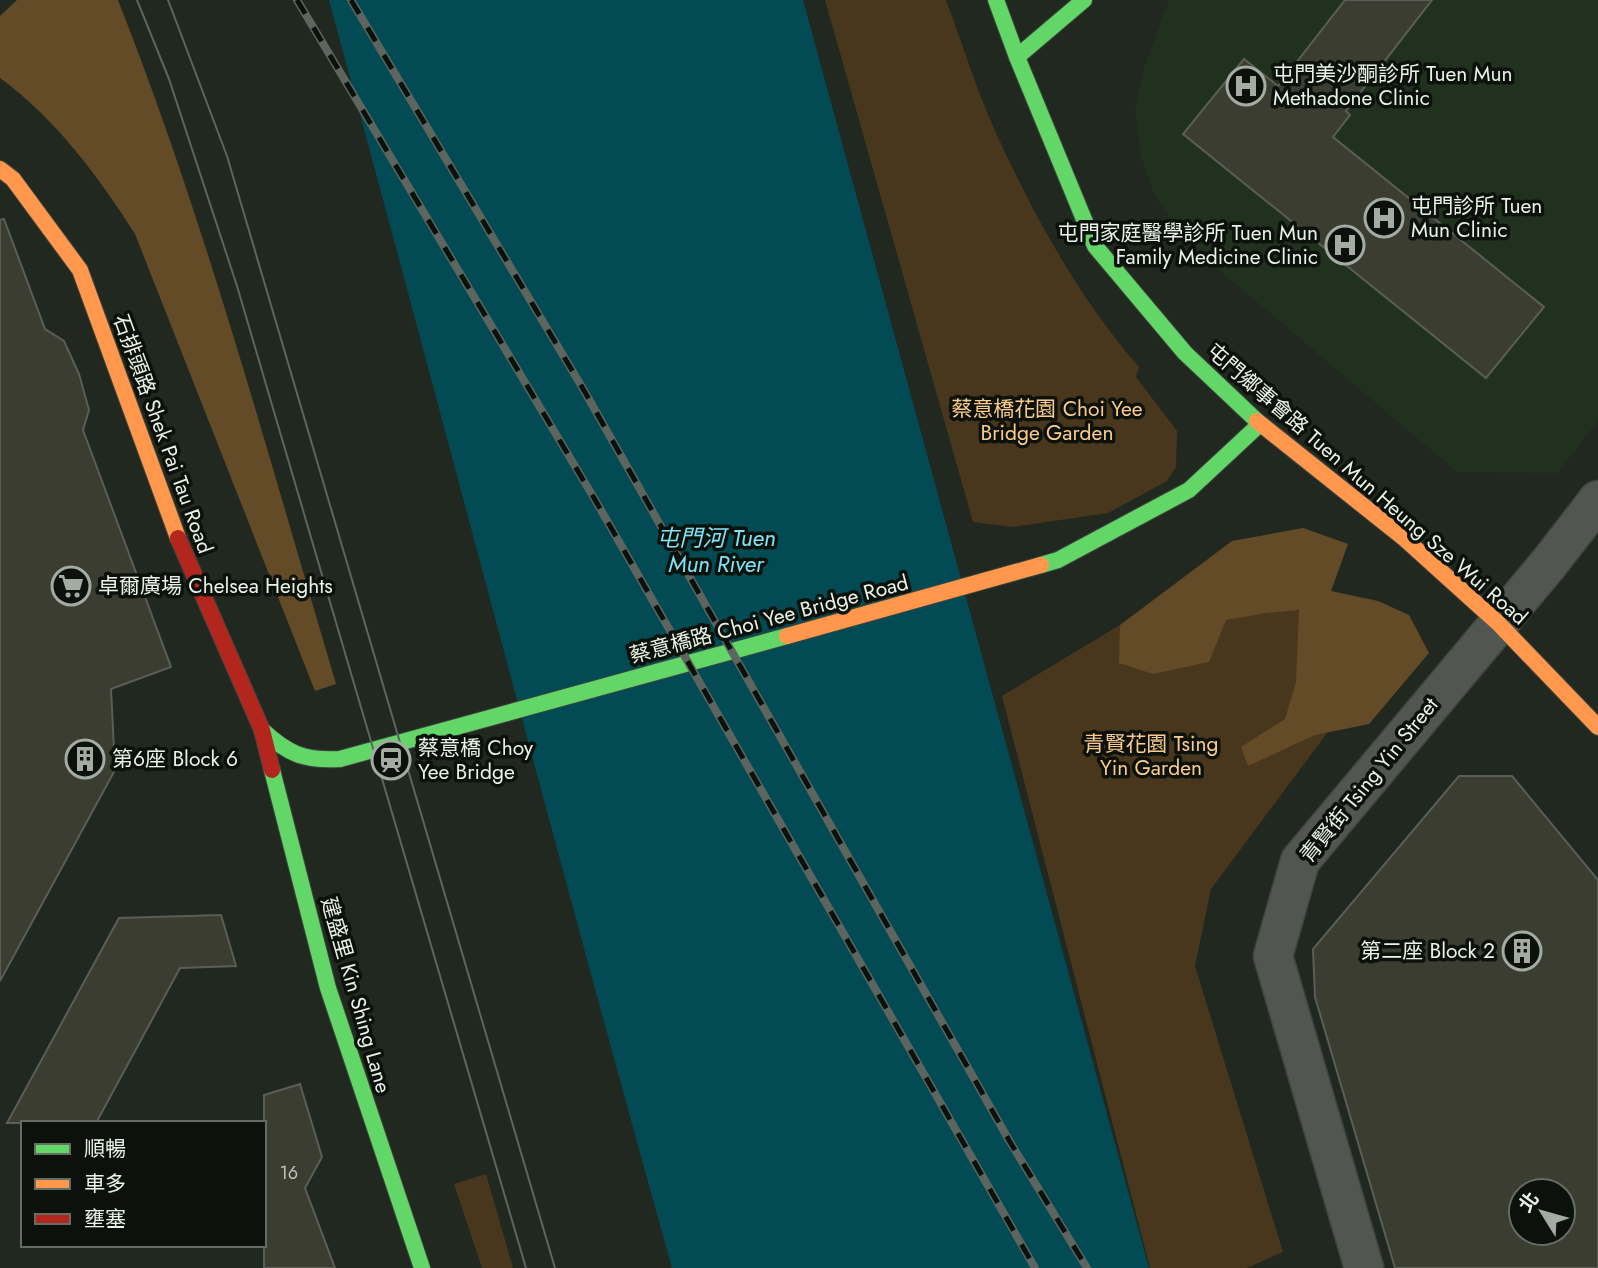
<svg xmlns="http://www.w3.org/2000/svg" width="1598" height="1268" font-family="Jost,'Noto Sans TC',sans-serif">
  <rect width="100%" height="100%" fill="#212820"/>
  <polygon fill="#20321e" points="1169,0 1598,0 1598,421 1557,473 1457,472 1184,240 1155,196 1141,157 1135,108 1145,65"/>
  <g fill="#48371c">
    <path d="M825 0H946C963 45 977 92 997 135 1035 218 1079 298 1139 367L1136 377 1177 431 1176 467 1167 481 1108 513 1013 527 973 522Z"/>
    <polygon points="1300,582 1342,713 1211,889 1195,966 1283,1252 1247,1268 1150,1268 1002,696 1120,625"/>
    <polygon points="486,1174 513,1268 482,1268 454,1184"/>
  </g>
  <g fill="#634b28">
    <path d="M17 0H118C206 223 268 455 336 684L315 691 135 234C98 176 56 119 0 78V16Z"/>
    <polygon points="1303,528 1348,544 1331,591 1378,601 1409,615 1429,653 1369,724 1315,735 1248,766 1241,747 1285,719 1296,682 1299,610 1266,613 1226,620 1209,662 1153,674 1119,663 1120,625 1232,541"/>
  </g>
  <path fill="#034b54" d="M329 0H803L1149 1268H672C554 846 444 422 329 0Z"/>
  <g fill="#3a3d30" stroke="#5b5e56" stroke-width="2" fill-rule="evenodd">
    <polygon points="1345,0 1432,0 1346,111 1350,115 1333,137 1544,307 1486,378 1183,134 1244,59 1278,86"/>
    <polygon points="4,219 45,329 64,341 79,374 89,410 83,430 171,667 111,689 115,770 0,981 0,220"/>
    <path d="M1459 776H1512L1598 880V1268H1395L1315 997 1313 949ZM1521 1191H1563V1233H1521Z"/>
    <polygon points="221,915 236,966 180,968 96,1123 7,1123 119,918"/>
    <polygon points="300,1084 322,1157 305,1188 335,1268 264,1268 264,1095"/>
  </g>
  <g fill="none" stroke-linecap="round" stroke-linejoin="round">
    <defs>
      <polyline id="street" points="1364,1268 1273,956 1300,861 1550,562 1598,500"/>
      <g id="fast">
        <polyline points="996,0 1017,57 1095,246 1185,353 1257,421"/>
        <polyline points="1017,57 1084,0"/>
        <polyline points="1041,565 1058,560 1189,490 1260,424"/>
        <path d="M262 730C288 754 304 761 340 759L787 636"/>
        <polyline points="272,770 328,988 422,1268"/>
      </g>
      <g id="slow">
        <polyline points="0,169 13,179 80,270 178,538"/>
        <polyline points="1257,421 1405,539 1498,623 1598,727"/>
        <polyline points="787,636 1041,565"/>
      </g>
      <polyline id="jam" points="178,538 262,730 272,770"/>
    </defs>
    <use href="#street" stroke="#3f453e" stroke-width="41"/>
    <use href="#fast" stroke="#3f453e" stroke-width="18"/>
    <use href="#slow" stroke="#3f453e" stroke-width="18"/>
    <use href="#jam" stroke="#3f453e" stroke-width="18"/>
    <use href="#street" stroke="#515650" stroke-width="38"/>
    <use href="#fast" stroke="#63d668" stroke-width="16"/>
    <use href="#slow" stroke="#ff974d" stroke-width="16"/>
    <use href="#jam" stroke="#b3261e" stroke-width="16"/>
    <g stroke="#5e645e" stroke-width="2">
      <polyline points="137,0 169,79 237,286 526,1268"/>
      <polyline points="168,0 227,156 555,1268"/>
    </g>
    <defs>
      <g id="rail">
        <polyline points="297,0 594,498 1035,1268"/>
        <polyline points="351,0 582,387 1010,1142 1087,1268"/>
      </g>
    </defs>
    <use href="#rail" stroke="#5e645e" stroke-width="8"/>
    <use href="#rail" stroke="#0c120b" stroke-width="5" stroke-dasharray="16" stroke-linecap="butt"/>
  </g>
  <defs>
    <symbol id="hospital-ring" viewBox="-11 -11 22 22"><circle r="9.5" fill="#0c120b" stroke="#a3aba2" stroke-width="1.5"/><path d="M-5-5h3v3.5h4V-5h3V5h-3V1.5h-4V5h-3Z" fill="#a3aba2"/></symbol>
    <symbol id="supermarket-ring" viewBox="-11 -11 22 22"><circle r="9.5" fill="#0c120b" stroke="#a3aba2" stroke-width="1.5"/><path d="M-6-5.5h2.5l.6 2H6L4.5 2H-2.5L-4.4-4H-6ZM-1.5 3.2a1.3 1.3 0 1 0 .1 0ZM3 3.2a1.3 1.3 0 1 0 .1 0Z" fill="#a3aba2"/></symbol>
    <symbol id="building-ring" viewBox="-11 -11 22 22"><circle r="9.5" fill="#0c120b" stroke="#a3aba2" stroke-width="1.5"/><path d="M-4-6H4V6H1V3H-1V6H-4ZM-2.5-4.3h1.7v1.8h-1.7ZM.8-4.3h1.7v1.8H.8ZM-2.5-1h1.7V.8h-1.7ZM.8-1h1.7V.8H.8Z" fill="#a3aba2"/></symbol>
    <symbol id="station-ring" viewBox="-11 -11 22 22"><circle r="9.5" fill="#0c120b" stroke="#a3aba2" stroke-width="1.5"/><path d="M-3-6H3Q5-6 5-4V2Q5 4 3 4L4.5 6H3L1.5 4h-3L-3 6H-4.5L-3 4Q-5 4-5 2V-4Q-5-6-3-6ZM-3.5-4v3h7v-3ZM-3.5 1v1.5H-2V1ZM2 1v1.5H3.5V1Z" fill="#a3aba2"/></symbol>
  </defs>
  <g fill-rule="evenodd">
    <use href="#hospital-ring" x="1224" y="64" width="44" height="44"/>
    <use href="#hospital-ring" x="1362" y="196" width="44" height="44"/>
    <use href="#hospital-ring" x="1323" y="223" width="44" height="44"/>
    <use href="#supermarket-ring" x="49" y="564" width="44" height="44"/>
    <use href="#building-ring" x="63" y="737" width="44" height="44"/>
    <use href="#station-ring" x="369" y="738" width="44" height="44"/>
    <use href="#building-ring" x="1500" y="929" width="44" height="44"/>
  </g>
  <g text-anchor="middle" dominant-baseline="central" stroke-width="7" stroke-linejoin="round" paint-order="stroke">
    <g font-size="18" fill="#bdc5ba">
      <text x="289" y="1173">16</text>
    </g>
    <g font-size="21" fill="#e9f2e8" stroke="#0c120b" text-anchor="start">
      <text x="1273" y="74">屯門美沙酮診所 Tuen Mun<tspan x="1273" dy="24">Methadone Clinic</tspan></text>
      <text x="1411" y="206">屯門診所 Tuen<tspan x="1411" dy="24">Mun Clinic</tspan></text>
      <text x="1318" y="233" text-anchor="end">屯門家庭醫學診所 Tuen Mun<tspan x="1318" dy="24">Family Medicine Clinic</tspan></text>
      <text x="98" y="586">卓爾廣場 Chelsea Heights</text>
      <text x="418" y="748">蔡意橋 Choy<tspan x="418" dy="24">Yee Bridge</tspan></text>
      <text x="112" y="759">第6座 Block 6</text>
      <text x="1495" y="951" text-anchor="end">第二座 Block 2</text>
    </g>
    <g font-size="21" fill="#fdcc8c" stroke="#0c120b">
      <text x="1047" y="409">蔡意橋花園 Choi Yee<tspan x="1047" dy="24">Bridge Garden</tspan></text>
      <text x="1151" y="744">青賢花園 Tsing<tspan x="1151" dy="24">Yin Garden</tspan></text>
    </g>
    <g font-size="21" fill="#e9f2e8" stroke="#0c120b">
      <text transform="translate(163 434) rotate(70)">石排頭路 Shek Pai Tau Road</text>
      <text transform="translate(1367 484) rotate(41)">屯門鄉事會路 Tuen Mun Heung Sze Wui Road</text>
      <text transform="translate(769 619) rotate(-15)">蔡意橋路 Choi Yee Bridge Road</text>
      <text transform="translate(1369 780) rotate(-51)">青賢街 Tsing Yin Street</text>
      <text transform="translate(356 995) rotate(74)">建盛里 Kin Shing Lane</text>
    </g>
    <g font-size="23" font-style="italic" fill="#7ee3f6" stroke="#0c120b">
      <text x="716" y="538">屯門河 Tuen<tspan x="716" dy="26">Mun River</tspan></text>
    </g>
  </g>
  <rect x="21" y="1121" width="245" height="126" fill="#0c120b" stroke="#646c63" stroke-width="2"/>
  <rect x="35" y="1144" width="35" height="10" fill="#63d668" stroke="#646c63" stroke-width="2"/>
  <text x="84" y="1156" font-size="21" fill="#e9f2e8">順暢</text>
  <rect x="35" y="1179" width="35" height="10" fill="#ff974d" stroke="#646c63" stroke-width="2"/>
  <text x="84" y="1191" font-size="21" fill="#e9f2e8">車多</text>
  <rect x="35" y="1214" width="35" height="10" fill="#b3261e" stroke="#646c63" stroke-width="2"/>
  <text x="84" y="1226" font-size="21" fill="#e9f2e8">壅塞</text>
  <g transform="translate(1542 1212) rotate(307)"><circle r="33" fill="#0c120b" stroke="#646c63" stroke-width="2"/>
  <path d="M0-5L12 26L0 18L-12 26Z" fill="#a3aba2"/>
  <text y="-10" font-size="19" font-weight="bold" text-anchor="middle" fill="#e9f2e8">北</text>
  </g>
</svg>
